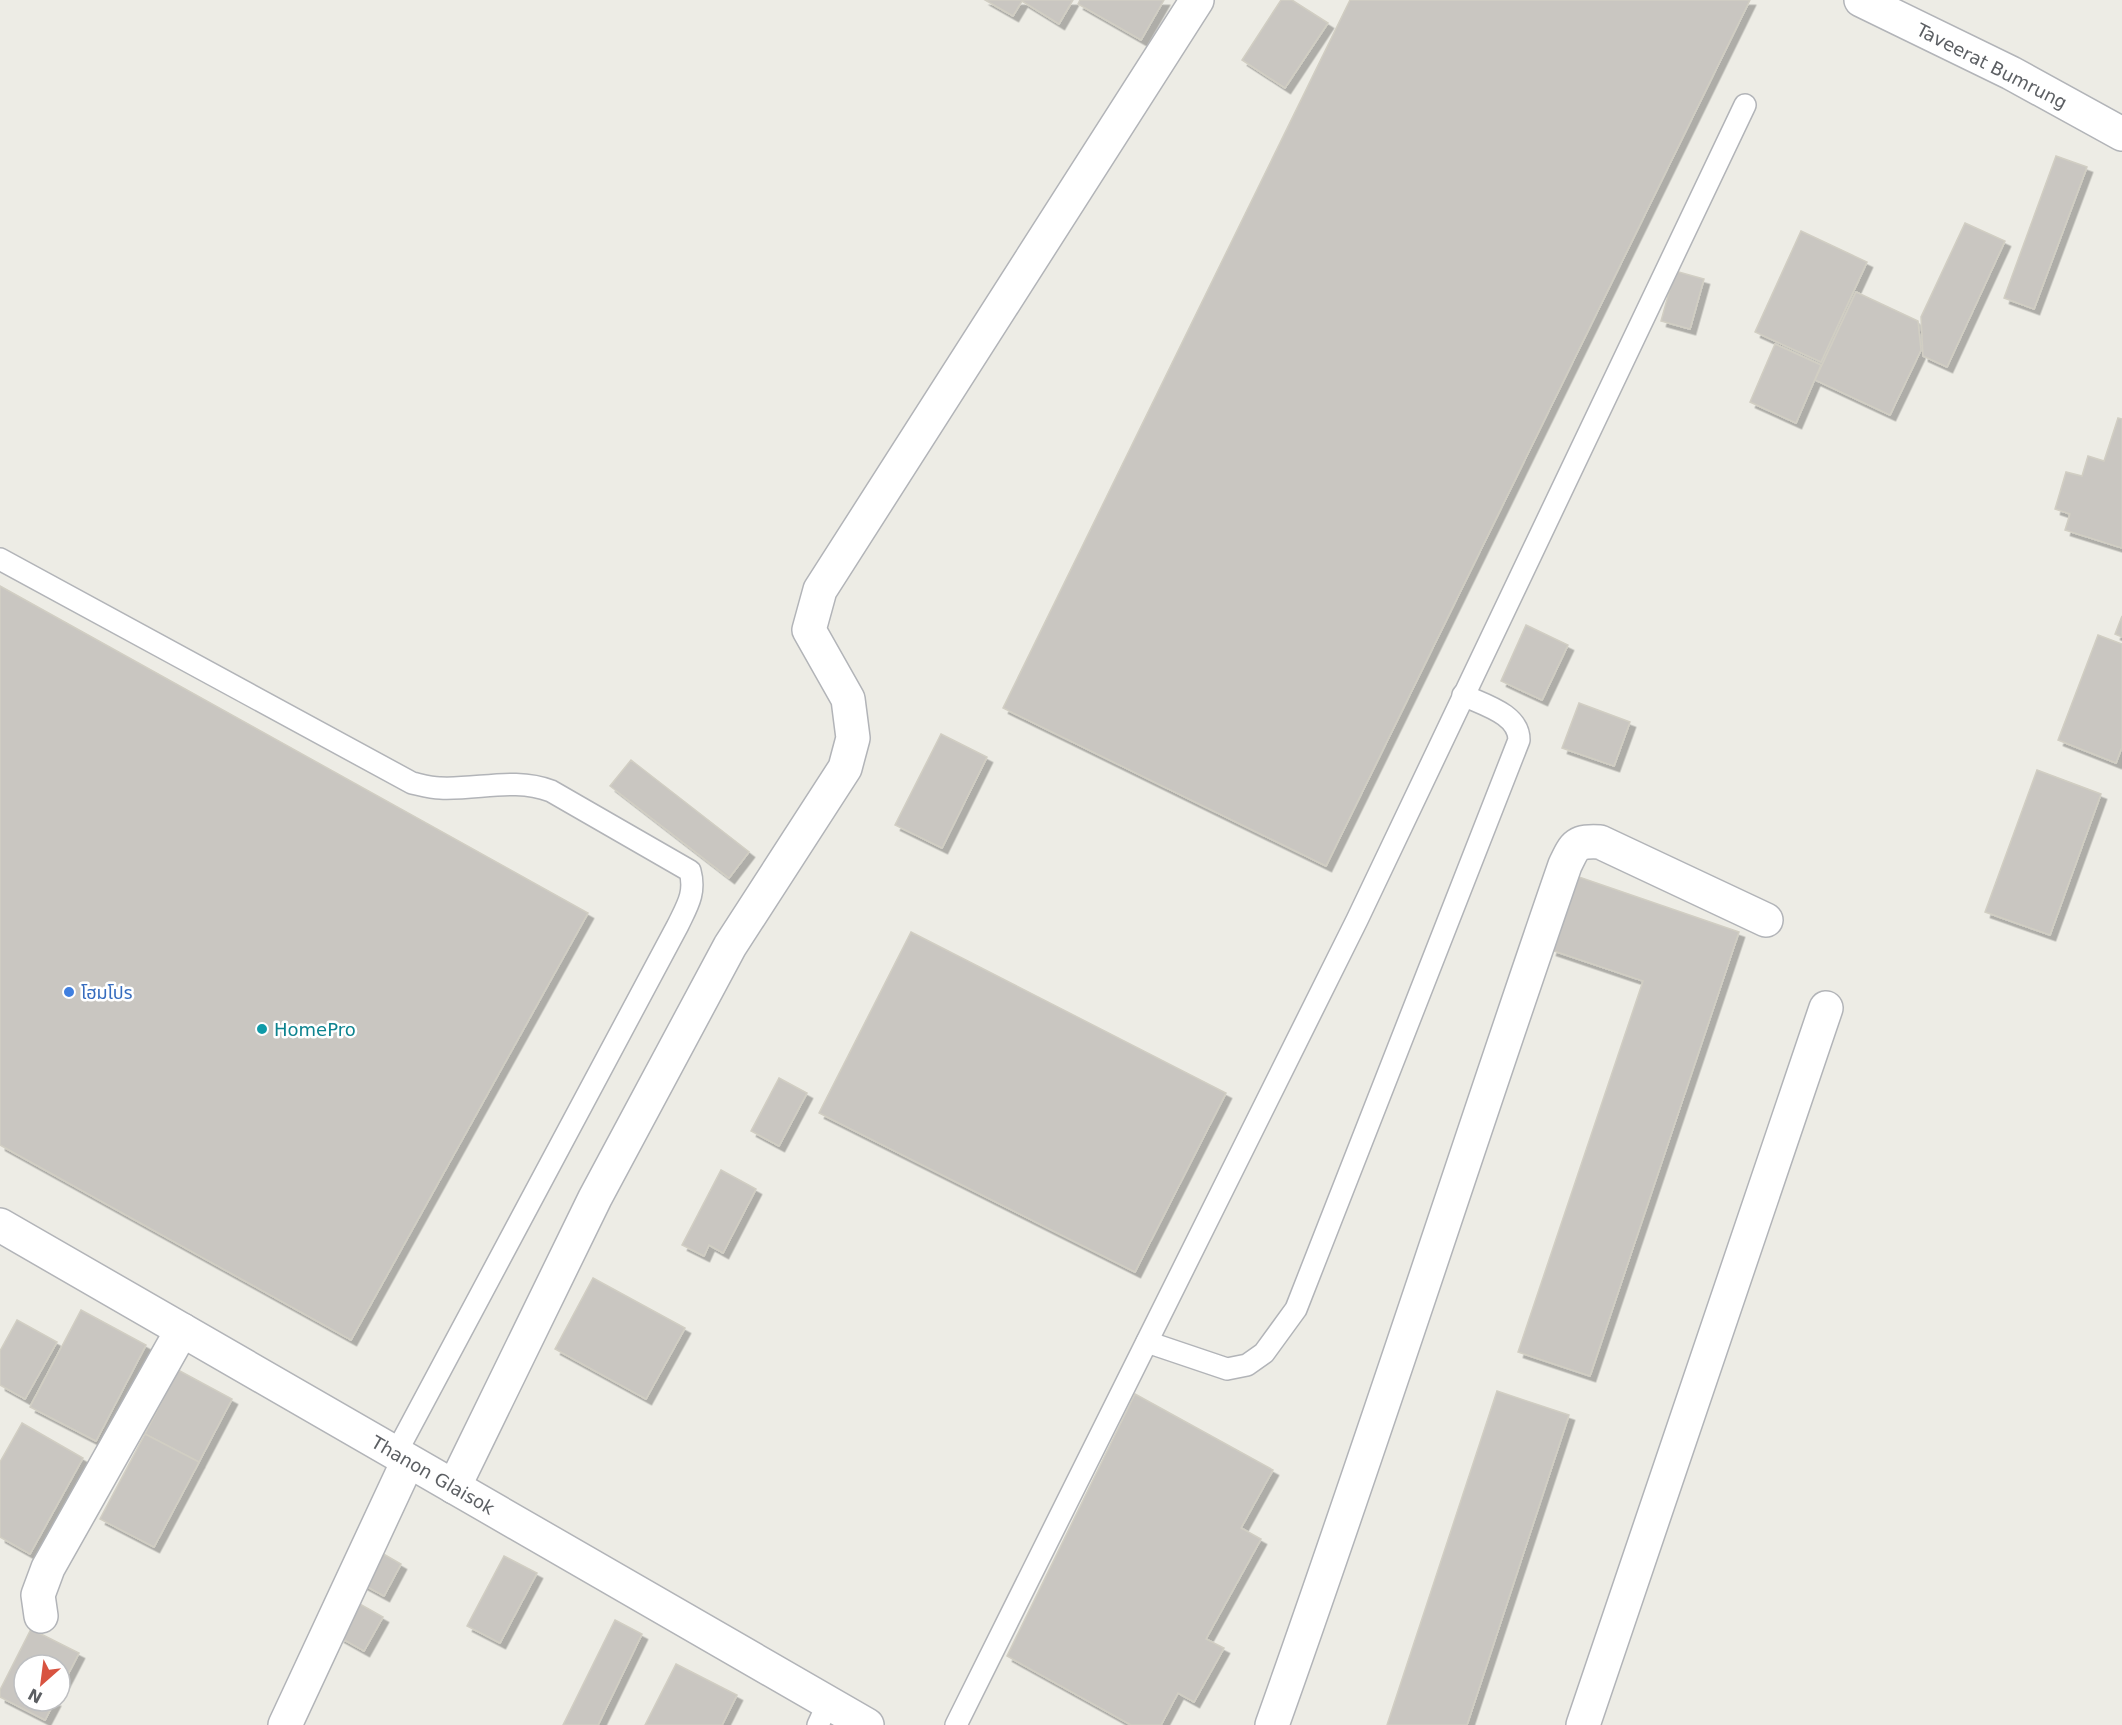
<svg xmlns="http://www.w3.org/2000/svg" width="2122" height="1725" font-family="'DejaVu Sans','Noto Sans Thai',sans-serif">
  <defs>
    <filter id="shadow"><feDropShadow dx="5.5" dy="5.5" stdDeviation="0" flood-color="#0004"/></filter>
  </defs>
  <rect width="100%" height="100%" fill="#edece5"/>
  <g fill="#c9c6c1" stroke="#d1cec3" stroke-width="1.5" filter="url(#shadow)">
    <polygon points="985,0 1073,0 1059,24 1022,1 1013,16"/>
    <polygon points="1080,0 1164,0 1141,40 1078,4"/>
    <polygon points="1281,0 1292,0 1328,23 1285,88 1242,60"/>
    <polygon points="1350,0 1750,0 1326,866 1003,708"/>
    <polygon points="2056,156 2087,167 2034,309 2004,298"/>
    <polygon points="1965,223 2005,241 1947,367 1923,356 1921,317"/>
    <polygon points="1801,231 1867,262 1821,362 1755,332"/>
    <polygon points="1675,271 1704,279 1690,329 1661,321"/>
    <polygon points="1856,292 1918,321 1921,350 1890,415 1815,380"/>
    <polygon points="1775,344 1821,365 1796,423 1750,402"/>
    <polygon points="2118,418 2122,419 2122,548 2065,530 2070,514 2055,509 2066,472 2082,476 2088,456 2104,461"/>
    <polygon points="0,586 588,913 351,1340 0,1145"/>
    <polygon points="2122,616 2122,637 2115,634"/>
    <polygon points="1526,625 1568,645 1542,700 1501,681"/>
    <polygon points="2098,635 2122,644 2122,747 2116,763 2058,740"/>
    <polygon points="1579,703 1630,722 1614,766 1562,748"/>
    <polygon points="941,734 987,757 942,848 895,825"/>
    <polygon points="631,760 749,852 729,878 610,786"/>
    <polygon points="2037,770 2101,794 2050,935 1985,912"/>
    <polygon points="1576,876 1739,932 1590,1376 1518,1352 1643,981 1551,950"/>
    <polygon points="911,932 1226,1093 1135,1272 819,1113"/>
    <polygon points="779,1078 807,1093 779,1146 751,1131"/>
    <polygon points="721,1170 756,1189 723,1253 709,1245 704,1256 682,1245"/>
    <polygon points="593,1278 685,1328 646,1399 555,1349"/>
    <polygon points="81,1310 146,1345 96,1441 30,1407"/>
    <polygon points="17,1320 57,1342 25,1399 0,1385 0,1351"/>
    <polygon points="178,1370 232,1399 199,1462 145,1434"/>
    <polygon points="1497,1391 1569,1415 1467,1725 1387,1725"/>
    <polygon points="1135,1394 1273,1470 1241,1528 1261,1539 1206,1639 1224,1648 1194,1702 1178,1693 1161,1725 1131,1725 1007,1656"/>
    <polygon points="22,1423 83,1458 30,1554 0,1537 0,1462"/>
    <polygon points="145,1434 199,1462 154,1547 100,1519"/>
    <polygon points="380,1552 401,1564 384,1596 362,1584"/>
    <polygon points="504,1556 537,1573 500,1643 467,1626"/>
    <polygon points="358,1603 383,1617 364,1651 339,1637"/>
    <polygon points="615,1620 642,1634 598,1725 563,1725"/>
    <polygon points="31,1629 79,1653 60,1690 60,1665 24,1665 24,1701 55,1701 45,1720 0,1697 0,1690"/>
    <polygon points="676,1664 737,1695 722,1725 645,1725"/>
  </g>
  <g fill="none" stroke-linecap="round" stroke-linejoin="round">
    <defs>
      <g id="lane">
        <path d="M0 559 412 783C421 785 431 788 440 788 478 790 515 777 551 791L690 871C696 893 687 906 678 925L396 1453"/>
        <path d="M1147 1342 1227 1369 1247 1365 1264 1353 1296 1309 1519 740C1519 714 1484 705 1463 695"/>
        <polyline points="818,1725 828,1703"/>
        <polyline points="956,1725 1357,920 1745,105"/>
      </g>
      <g id="street">
        <polyline points="1861,0 2011,73 2122,134"/>
        <polyline points="0,1225 867,1725"/>
        <polyline points="454,1487 595,1198 730,946 845,768 853,738 848,699 809,630 820,590 1197,0"/>
        <polyline points="41,1616 38,1595 48,1568 182,1330"/>
        <polyline points="285,1725 408,1461"/>
        <path d="M1272 1725C1374 1440 1466 1151 1565 865 1575 844 1576 841 1600 842L1766 920"/>
        <polyline points="1583,1725 1826,1008"/>
      </g>
    </defs>
    <use href="#lane" stroke="#b2b4b8" stroke-width="24"/>
    <use href="#street" stroke="#b2b4b8" stroke-width="36"/>
    <use href="#lane" stroke="#fff" stroke-width="21"/>
    <use href="#street" stroke="#fff" stroke-width="33"/>
  </g>
  <circle fill="#3f7fe0" stroke="#fff" stroke-width="2" cx="69" cy="992" r="6"/>
  <circle fill="#0f9aa8" stroke="#fff" stroke-width="2" cx="262" cy="1029" r="6"/>
  <g text-anchor="middle" dominant-baseline="central" stroke-width="5" stroke-linejoin="round" paint-order="stroke">
    <g font-size="18" fill="#5c5f63" stroke="#fff">
      <text transform="translate(1992 66) rotate(27)">Taveerat Bumrung</text>
      <text transform="translate(433 1475) rotate(30)">Thanon Glaisok</text>
    </g>
    <g font-size="18" fill="#366cbe" stroke="#fff" text-anchor="start">
      <text x="81" y="992">โฮมโปร</text>
    </g>
    <g font-size="18" fill="#0d838f" stroke="#fff" text-anchor="start">
      <text x="274" y="1029">HomePro</text>
    </g>
  </g>
  <g transform="translate(42 1683) rotate(208)"><circle r="28" fill="#ffffff" stroke="#bebfc1" stroke-width="1.5"/>
  <path d="M0-4.5L10 22L0 15L-10 22Z" fill="#d85340"/>
  <text y="-9" font-size="16" font-weight="bold" text-anchor="middle" fill="#5c5f63">N</text>
  </g>
</svg>
